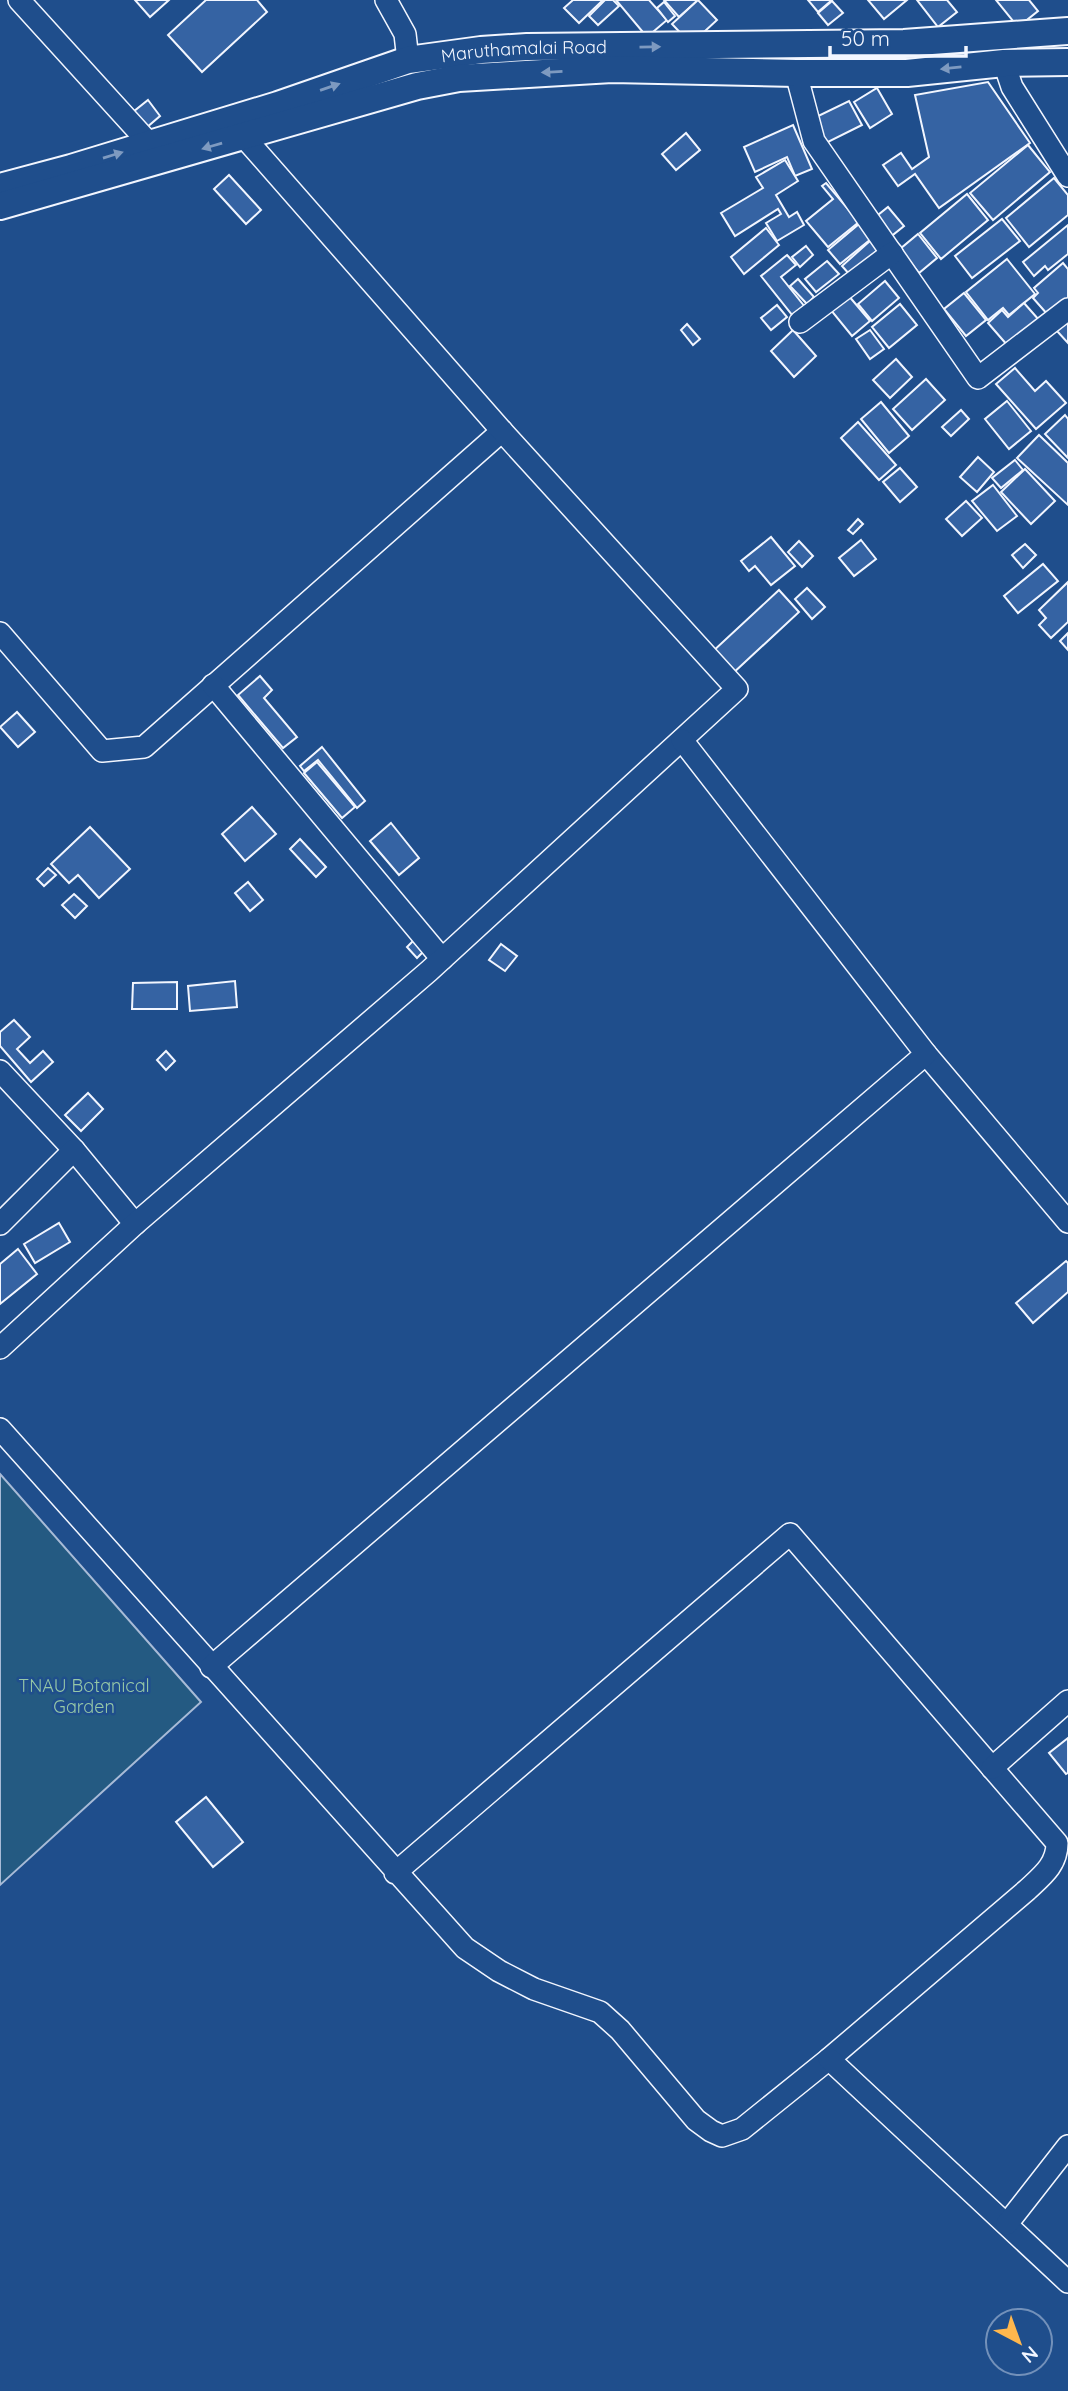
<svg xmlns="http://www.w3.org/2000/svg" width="1068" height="2391" font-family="Quicksand,sans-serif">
  <rect width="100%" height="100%" fill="#1f4e8c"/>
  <polygon fill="#245a82" stroke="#a8bbd7" stroke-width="2" points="0,1474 201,1702 0,1885"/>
  <g fill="#3563a3" stroke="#f2f6ff" stroke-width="2">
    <polygon points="135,0 169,0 150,17"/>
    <polygon points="206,0 257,0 267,12 202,72 168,35"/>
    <polygon points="573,0 603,0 579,23 564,8"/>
    <polygon points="605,0 613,0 619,6 598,25 589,16"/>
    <polygon points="616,0 649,0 667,20 647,37"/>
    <polygon points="664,0 696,0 697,1 679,17"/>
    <polygon points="698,0 717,20 691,44 672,24"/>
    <polygon points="808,0 832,0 818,12"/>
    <polygon points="868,0 907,0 884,19"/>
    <polygon points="917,0 947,0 957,12 938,27"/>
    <polygon points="996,0 1029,0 1038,11 1018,27"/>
    <polygon points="832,1 843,13 828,25 818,13"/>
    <polygon points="664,2 675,16 668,22 657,8"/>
    <polygon points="988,82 1030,143 939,208 915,174 898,186 883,165 901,153 912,169 929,157 915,95"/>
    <polygon points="877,88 892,114 870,128 854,102"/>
    <polygon points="148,100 160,116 146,128 133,112"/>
    <polygon points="849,101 862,125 824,144 812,119"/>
    <polygon points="793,125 812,169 795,176 787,157 755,172 744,147"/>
    <polygon points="686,133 700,150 676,170 662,154"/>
    <polygon points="1028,145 1050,172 993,220 970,193"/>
    <polygon points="785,160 798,181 776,195 789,217 797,212 804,225 777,241 766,223 781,214 778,209 735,236 721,213 763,188 756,177"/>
    <polygon points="229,175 261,210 246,224 214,189"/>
    <polygon points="1054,178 1068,195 1068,215 1029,247 1006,218"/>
    <polygon points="826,183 859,222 828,247 806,221 833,199 822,186"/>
    <polygon points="967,194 988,220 941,259 920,233"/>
    <polygon points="888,207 904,226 889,238 873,219"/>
    <polygon points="1002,219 1020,241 972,278 955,256"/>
    <polygon points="859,224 871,239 840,264 828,250"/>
    <polygon points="1068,225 1068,254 1048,270 1045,266 1034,276 1023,262"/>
    <polygon points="766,228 779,245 744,274 731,257"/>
    <polygon points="918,234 937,258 919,273 900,249"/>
    <polygon points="871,240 879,249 850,275 842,266"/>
    <polygon points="806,246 813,255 800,267 792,257"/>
    <polygon points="787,255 796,265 781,277 805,307 793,316 761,276"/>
    <polygon points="1007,259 1035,294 1009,315 1003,308 988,320 966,292"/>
    <polygon points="827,261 839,274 816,292 805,279"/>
    <polygon points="1063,263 1068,269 1068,298 1048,315 1033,298 1038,293 1034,288"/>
    <polygon points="798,279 814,297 807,304 790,286"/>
    <polygon points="885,281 899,298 872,321 858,304"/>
    <polygon points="964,293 986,320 966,336 944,309"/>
    <polygon points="848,295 870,321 852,336 830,309"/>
    <polygon points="1024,303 1039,320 1008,346 988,323 1002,310 1008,317"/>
    <polygon points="900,304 917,325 889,348 872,327"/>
    <polygon points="777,305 787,317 771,330 761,318"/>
    <polygon points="1068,320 1068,343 1057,331"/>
    <polygon points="687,324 700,339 693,345 681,330"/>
    <polygon points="793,330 816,356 794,377 771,351"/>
    <polygon points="870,330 884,349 870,359 856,339"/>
    <polygon points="896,359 912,377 890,398 873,380"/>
    <polygon points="1015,368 1035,391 1046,381 1066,403 1036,429 996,384"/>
    <polygon points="926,379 945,400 912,430 893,409"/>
    <polygon points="1007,401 1031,431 1009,449 985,419"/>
    <polygon points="881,402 909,436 889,453 861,419"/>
    <polygon points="961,410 969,419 951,436 942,427"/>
    <polygon points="1065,415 1068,419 1068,458 1045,434"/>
    <polygon points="858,422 896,465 879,480 841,438"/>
    <polygon points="1039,435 1068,463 1068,505 1017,458"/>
    <polygon points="978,457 994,472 977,492 960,477"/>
    <polygon points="1015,460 1023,470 1001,488 992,478"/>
    <polygon points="900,468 917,487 900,502 883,482"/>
    <polygon points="1025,469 1055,501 1031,524 1001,492"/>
    <polygon points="993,485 1017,516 997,531 972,501"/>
    <polygon points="966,501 982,518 962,536 946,519"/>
    <polygon points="858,519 863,524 853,534 848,530"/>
    <polygon points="771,537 795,566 771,585 755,566 749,571 741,561"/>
    <polygon points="861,540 876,559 854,576 839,558"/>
    <polygon points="799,541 813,556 802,567 788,552"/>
    <polygon points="1025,544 1036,555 1023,568 1012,555"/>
    <polygon points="1043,564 1058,581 1018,613 1004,596"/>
    <polygon points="1068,582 1068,622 1051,638 1039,625 1046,618 1039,610"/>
    <polygon points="807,588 825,607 812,619 795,599"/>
    <polygon points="779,590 799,612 731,675 711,653"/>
    <polygon points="1068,633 1068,650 1060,641"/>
    <polygon points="260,676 272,690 264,698 297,737 283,748 238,695"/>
    <polygon points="17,712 35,732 18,747 0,727"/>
    <polygon points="322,747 365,801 357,808 318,760 304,771 300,766"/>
    <polygon points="317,762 355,807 342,818 304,773"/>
    <polygon points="252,807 276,834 245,861 222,834"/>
    <polygon points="391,823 419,858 399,875 370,841"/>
    <polygon points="90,827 130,869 99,898 78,875 69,883 51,864"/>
    <polygon points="300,839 326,867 316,877 290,849"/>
    <polygon points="48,868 56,875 44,886 37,879"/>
    <polygon points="248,882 263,900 250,911 235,893"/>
    <polygon points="74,894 87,906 75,918 62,905"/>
    <polygon points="417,937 427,948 417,958 407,947"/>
    <polygon points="501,944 517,956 505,971 489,960"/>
    <polygon points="235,981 237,1007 190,1011 188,986"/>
    <polygon points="177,982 177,1009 132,1009 133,983"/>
    <polygon points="14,1020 30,1037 17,1049 30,1063 43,1051 53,1062 31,1082 0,1046 0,1032"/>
    <polygon points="166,1051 175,1061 166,1070 157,1060"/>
    <polygon points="88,1093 103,1109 81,1131 65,1115"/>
    <polygon points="59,1223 70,1242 35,1263 24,1244"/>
    <polygon points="18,1249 37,1274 0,1304 0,1264"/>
    <polygon points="1066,1261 1068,1263 1068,1292 1033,1323 1016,1303"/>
    <polygon points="1068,1738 1068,1773 1066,1774 1049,1753"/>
    <polygon points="206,1797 243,1842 213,1867 176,1822"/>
  </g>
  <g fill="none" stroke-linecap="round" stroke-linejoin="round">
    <defs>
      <g id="minor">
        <polyline points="19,0 149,143"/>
        <polyline points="386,0 405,34 408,60"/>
        <polyline points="1004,63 1012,87 1068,176"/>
        <polyline points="796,73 814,141 978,378 1068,309"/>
        <polyline points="800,322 892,253"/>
        <polyline points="0,633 102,751 144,747 502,431"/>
        <polyline points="213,685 442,959"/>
        <polyline points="926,1054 1068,1222"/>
        <polyline points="0,1071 74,1150 135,1224"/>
        <polyline points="0,1224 74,1150"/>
        <polyline points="0,1348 135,1224 429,971 737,689 502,431 244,137"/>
        <path d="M0 1429 465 1948 499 1971 534 1989 600 2012 620 2030 696 2120 711 2131 722 2136 742 2129 829 2059 1027 1890C1042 1876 1057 1865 1057 1843L790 1534 395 1873"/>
        <polyline points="211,1667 926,1054 682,740"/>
        <polyline points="992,1768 1068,1701"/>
        <polyline points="829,2059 1068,2282"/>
        <polyline points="1007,2224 1068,2146"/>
      </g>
      <g id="major">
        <path id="s1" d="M0 187 71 168 278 105 408 60 481 50 527 47 904 43 1068 31"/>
        <polyline points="0,206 417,86 459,78 612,69 796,73 907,73 1004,63 1068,62"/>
      </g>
    </defs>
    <use href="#minor" stroke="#f2f6ff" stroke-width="24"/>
    <use href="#major" stroke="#f2f6ff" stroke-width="30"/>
    <use href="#minor" stroke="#1f4e8c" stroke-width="21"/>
    <use href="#major" stroke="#1f4e8c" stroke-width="26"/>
  </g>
  <defs><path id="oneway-solid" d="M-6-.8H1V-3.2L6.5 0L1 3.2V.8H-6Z" transform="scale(1.75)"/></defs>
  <g fill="#7e9ac0">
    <use href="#oneway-solid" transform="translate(650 47) rotate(-1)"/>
    <use href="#oneway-solid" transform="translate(951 68) rotate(174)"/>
    <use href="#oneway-solid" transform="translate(552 72) rotate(177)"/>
    <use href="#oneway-solid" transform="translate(330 87) rotate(-19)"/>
    <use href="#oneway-solid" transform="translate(212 146) rotate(164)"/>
    <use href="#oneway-solid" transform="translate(113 155) rotate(-17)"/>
  </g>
  <g text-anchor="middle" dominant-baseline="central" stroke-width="5" stroke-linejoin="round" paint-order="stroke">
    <g font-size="18" fill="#f2f6ff" stroke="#1f4e8c">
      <text stroke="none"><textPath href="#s1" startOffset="544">Maruthamalai Road</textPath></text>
    </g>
    <g font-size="18" fill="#97c8a6" stroke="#1f4e8c">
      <text x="84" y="1685">TNAU Botanical<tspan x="84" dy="21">Garden</tspan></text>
    </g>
  </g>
  <g transform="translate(1019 2342) rotate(139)"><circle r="33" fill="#1f4e8c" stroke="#7391ba" stroke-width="2"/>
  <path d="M0-5L12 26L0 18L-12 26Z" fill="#ffb74d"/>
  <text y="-10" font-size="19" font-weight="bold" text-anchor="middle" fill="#f2f6ff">N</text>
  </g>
  <path d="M830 46v10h136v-10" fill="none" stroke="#f2f6ff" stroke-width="3.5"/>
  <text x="841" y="46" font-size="21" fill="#f2f6ff" stroke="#1f4e8c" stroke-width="5" paint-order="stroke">50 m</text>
</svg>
